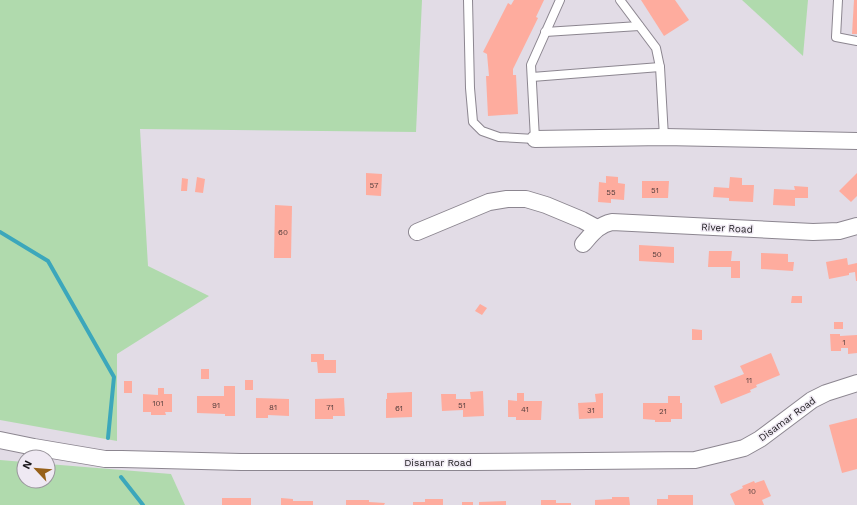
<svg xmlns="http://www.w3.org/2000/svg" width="857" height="505" font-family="'Work Sans',sans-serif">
  <rect width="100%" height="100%" fill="#e2dce6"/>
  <g fill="#b0daad">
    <polygon points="0,0 422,0 416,132 140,129 148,266 209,296 117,354 117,441 0,420"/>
    <polygon points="742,0 808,0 803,56"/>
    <polygon points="0,460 24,462 24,481 48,481 48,464 171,474 185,505 0,505"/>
  </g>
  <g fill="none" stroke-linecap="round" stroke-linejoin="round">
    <g stroke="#3ca7bb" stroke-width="4">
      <polyline points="0,232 48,261 114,377 108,438"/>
      <polyline points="121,477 143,505"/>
    </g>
  </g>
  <g fill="#feac9e">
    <polygon points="514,0 544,0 536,17 538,18 513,69 513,75 516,75 518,114 488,116 486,76 489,76 487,54 483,52 508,3 511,5"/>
    <polygon points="641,0 675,0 689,20 664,36"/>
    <polygon points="854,0 857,0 857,34 852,34"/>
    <polygon points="366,173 382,174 381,196 366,195"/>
    <polygon points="857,173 857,196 851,202 839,191"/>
    <polygon points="606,176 618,177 618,183 625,184 624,200 611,199 611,203 598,202 599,182 606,183"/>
    <polygon points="197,177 205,179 203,193 195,192"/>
    <polygon points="730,177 742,178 742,185 754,185 753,202 729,201 729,198 713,197 714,187 729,188"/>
    <polygon points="182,178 188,179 187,191 181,191"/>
    <polygon points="642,181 669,181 668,198 642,198"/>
    <polygon points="794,186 808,187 808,198 795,198 795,206 773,205 774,189 795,190"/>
    <polygon points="275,205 292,206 291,258 274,258"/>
    <polygon points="639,245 674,247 674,263 639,261"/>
    <polygon points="709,251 732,251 731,261 740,261 740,278 731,278 731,267 708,267"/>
    <polygon points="761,253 788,254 788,262 794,262 793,271 761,269"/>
    <polygon points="847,258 848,265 857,263 857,281 856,281 855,272 849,273 849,275 829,279 826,262"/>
    <polygon points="792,296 802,296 802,303 791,303"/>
    <polygon points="480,304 487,308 482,315 475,311"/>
    <rect x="834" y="322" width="9" height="7"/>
    <polygon points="692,329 702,330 702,340 692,340"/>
    <polygon points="830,334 840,334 840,336 857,335 857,353 848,354 848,348 841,348 841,351 831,351"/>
    <polygon points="771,353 780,375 756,385 757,387 750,390 751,392 721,404 714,386 744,374 740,366"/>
    <polygon points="311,354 324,354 324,360 336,360 336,373 318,373 317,362 311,362"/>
    <rect x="201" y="369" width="8" height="10"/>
    <rect x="245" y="380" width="8" height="10"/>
    <rect x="124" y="381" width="8" height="12"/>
    <polygon points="224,386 235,386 235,416 225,416 225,414 197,413 197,396 224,396"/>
    <polygon points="158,388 164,388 164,394 172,394 172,412 165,412 166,415 151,415 151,412 143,412 143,394 158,395"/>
    <polygon points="483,391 484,416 463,417 463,410 442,411 441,394 456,394 456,399 471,399 470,392"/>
    <polygon points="412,392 412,417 386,418 386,399 387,399 387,393"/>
    <polygon points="517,393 524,393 524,401 542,401 541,420 516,420 516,417 508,417 508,400 517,401"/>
    <polygon points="603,393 603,418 579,419 578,403 596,402 595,394"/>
    <polygon points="668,396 680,396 680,403 682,403 682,419 671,419 671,422 655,422 655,420 643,419 643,403 668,403"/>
    <polygon points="256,398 289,399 289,416 268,415 268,418 256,418"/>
    <polygon points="344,398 345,416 333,416 333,419 315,419 315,399"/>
    <polygon points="857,418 857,469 842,473 829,425"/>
    <polygon points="764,480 771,496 762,500 764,505 735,505 730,494 743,488 742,486 754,481 755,483"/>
    <polygon points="668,495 693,495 693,505 657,505 657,499 668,499"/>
    <polygon points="612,497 629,497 630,505 595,505 595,500 612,499"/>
    <rect x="222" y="498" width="29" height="7"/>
    <polygon points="281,498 293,499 293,501 313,501 313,505 281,505"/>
    <polygon points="425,499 443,499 443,505 413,505 413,502 425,502"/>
    <polygon points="346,500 369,500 369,502 385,503 384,505 346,505"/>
    <polygon points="541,500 556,500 556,503 571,503 571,505 541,505"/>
    <polygon points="506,501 506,505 479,505 479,502"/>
    <rect x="462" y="502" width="11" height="3"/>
  </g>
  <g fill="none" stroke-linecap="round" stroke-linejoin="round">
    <defs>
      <g id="lane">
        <polyline points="468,0 470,88 473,122 482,131 499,137 535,139 531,65 560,0"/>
        <polyline points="620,0 656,48 660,67 664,137"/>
        <polyline points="838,0 836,37 857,41"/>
        <polyline points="545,32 639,26"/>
        <polyline points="532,77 660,67"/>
      </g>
      <g id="street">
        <polyline points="535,139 664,137 857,141"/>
        <polyline points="417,232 489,202 507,199 526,199 546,205 582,220 597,228"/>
        <path d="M583 244C592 234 598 225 612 222L813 232 839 231 857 226"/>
        <polyline points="0,440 34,447 105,459 122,459 241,462 473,462 695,460 744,448 760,439 812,400 826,393 857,383"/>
      </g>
    </defs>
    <use href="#lane" stroke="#8c8690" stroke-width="10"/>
    <use href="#street" stroke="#8c8690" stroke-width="18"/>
    <use href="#lane" stroke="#fff" stroke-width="8"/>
    <use href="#street" stroke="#fff" stroke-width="16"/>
  </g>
  <g text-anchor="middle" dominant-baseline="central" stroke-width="3" stroke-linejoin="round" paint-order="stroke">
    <g font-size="8" fill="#533d3c">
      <text x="374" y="185">57</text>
      <text x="655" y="190">51</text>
      <text x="611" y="192">55</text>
      <text x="283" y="232">60</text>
      <text x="657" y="254">50</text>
      <text x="844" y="342">1</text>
      <text x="749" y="380">11</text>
      <text x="158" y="403">101</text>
      <text x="216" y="405">91</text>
      <text x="462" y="405">51</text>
      <text x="273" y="407">81</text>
      <text x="330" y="407">71</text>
      <text x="399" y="408">61</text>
      <text x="525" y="409">41</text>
      <text x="591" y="410">31</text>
      <text x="663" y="411">21</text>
      <text x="752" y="491">10</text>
    </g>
    <g font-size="10" fill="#1a181b" stroke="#efe9f3">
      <text transform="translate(727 228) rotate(3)">River Road</text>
      <text transform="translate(787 419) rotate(-36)">Disamar Road</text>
      <text x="438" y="462">Disamar Road</text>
    </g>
  </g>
  <g transform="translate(36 469) rotate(296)"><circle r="19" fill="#efe9f3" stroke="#9a959d"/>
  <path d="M0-3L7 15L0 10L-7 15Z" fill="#976019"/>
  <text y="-6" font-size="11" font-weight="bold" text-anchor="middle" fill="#1a181b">N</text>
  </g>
</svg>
